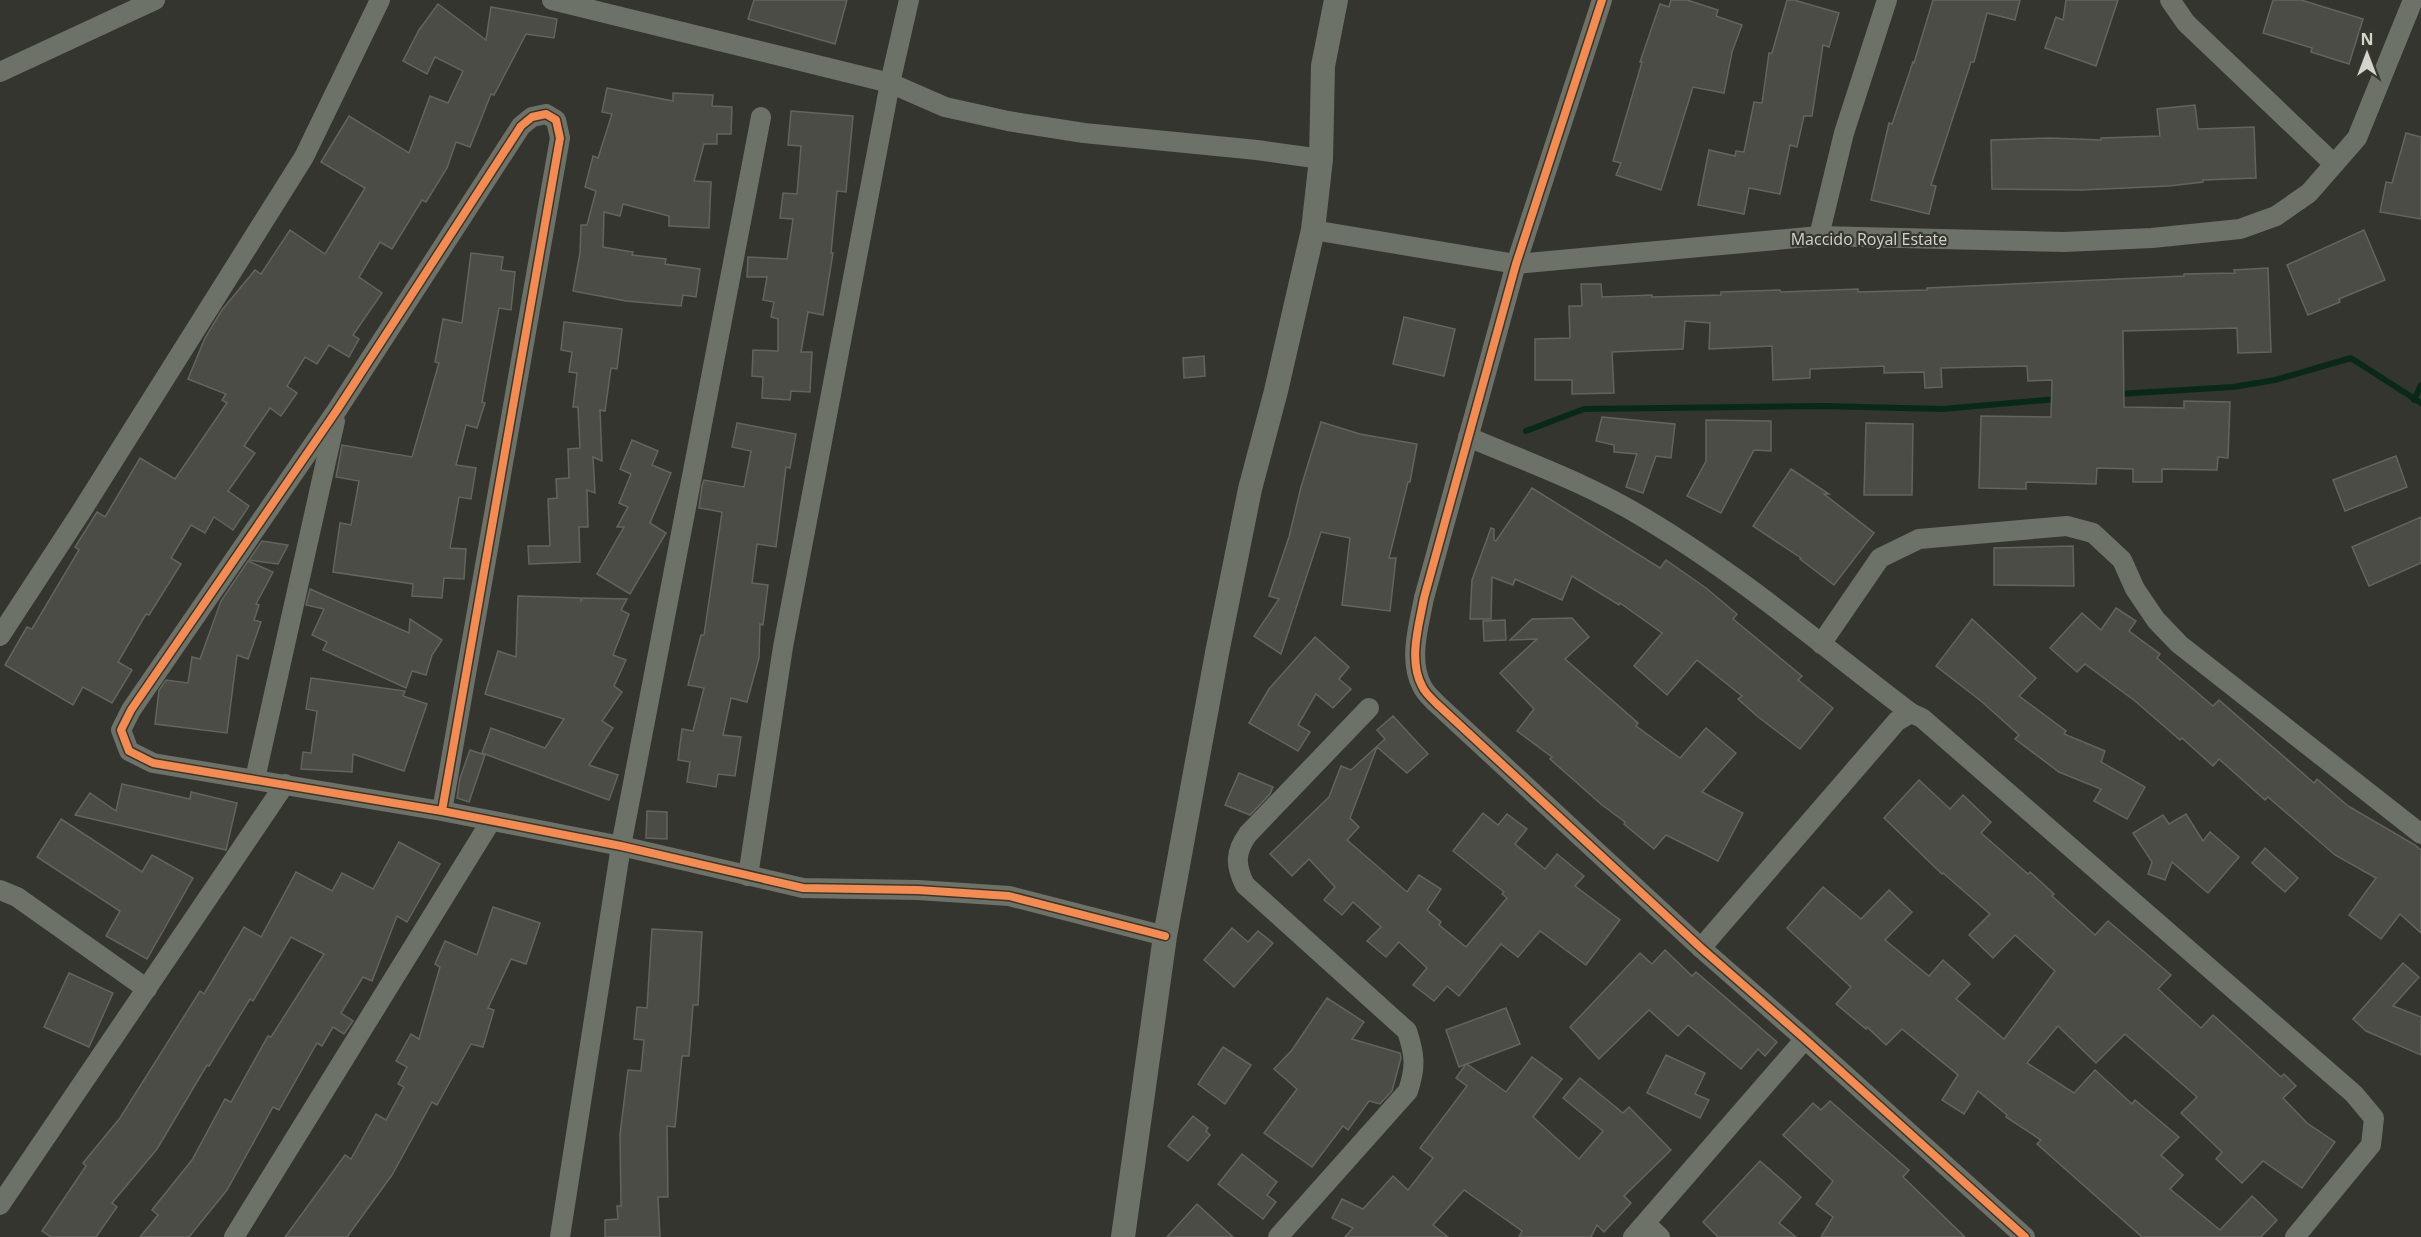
<svg xmlns="http://www.w3.org/2000/svg" width="2421" height="1237" font-family="'Open Sans',sans-serif">
  <rect width="100%" height="100%" fill="#353530"/>
  <g fill="none" stroke-linecap="round" stroke-linejoin="round">
    <g stroke="#092918" stroke-width="6">
      <polyline points="2118,394 2233,387 2275,380 2351,358 2421,403"/>
      <polyline points="2414,400 2421,385"/>
      <polyline points="1526,431 1584,409 1824,406 1942,409 2057,399"/>
    </g>
  </g>
  <g fill="#4c4c47" stroke="#64645f" stroke-width="1.5">
    <polygon points="754,0 847,0 835,44 748,19"/>
    <polygon points="1671,0 1687,0 1718,10 1716,16 1742,25 1732,52 1724,93 1693,87 1661,190 1616,175 1621,163 1613,161 1642,62 1640,62 1660,4 1669,7"/>
    <polygon points="1787,0 1794,0 1839,13 1829,47 1823,45 1812,116 1804,116 1797,147 1790,145 1780,194 1749,188 1744,214 1698,205 1709,150 1735,156 1736,151 1744,152 1754,102 1762,103 1769,53 1772,53"/>
    <polygon points="1933,0 2020,0 2015,20 1987,13 1974,62 1971,62 1931,185 1936,186 1929,214 1871,200 1889,123 1892,124 1913,62 1914,63"/>
    <polygon points="2066,0 2118,0 2096,66 2045,48 2056,17 2063,20"/>
    <polygon points="2273,0 2301,0 2363,19 2349,64 2311,52 2312,48 2263,33"/>
    <polygon points="438,4 486,40 491,7 557,19 554,38 526,34 494,95 491,94 470,147 456,142 447,168 426,202 422,200 392,249 380,242 359,277 382,293 353,335 359,339 349,357 329,345 317,364 305,357 287,386 297,393 281,416 270,408 244,446 255,453 228,491 249,506 233,530 214,517 205,533 191,525 171,558 181,564 149,615 146,614 118,662 132,670 112,703 83,687 73,705 5,665 27,627 32,629 79,550 75,547 97,512 105,517 140,458 175,479 227,403 222,400 226,394 188,379 205,338 222,310 255,270 261,274 290,230 325,254 365,188 321,162 349,116 409,153 430,96 448,103 463,71 435,57 427,74 403,61 419,30"/>
    <polygon points="607,88 673,101 673,93 713,95 712,106 732,107 731,134 717,134 717,144 704,144 694,181 711,182 709,228 669,226 669,216 623,204 620,216 604,212 603,247 633,252 632,255 666,259 665,264 700,269 696,297 683,295 681,306 626,301 573,291 580,253 581,225 587,225 596,191 585,187 593,156 598,158 612,114 602,112"/>
    <polygon points="2195,105 2198,129 2254,127 2256,178 2203,180 2203,182 2169,186 2082,190 1992,189 1991,140 2050,138 2101,140 2101,138 2160,136 2157,109"/>
    <polygon points="791,111 853,116 846,192 837,191 831,253 833,253 823,315 808,312 801,352 812,352 810,392 791,391 790,400 762,398 763,377 752,376 753,350 778,351 778,319 771,317 774,302 763,300 767,277 747,277 748,257 787,259 793,219 780,218 783,193 797,194 801,146 788,145"/>
    <polygon points="2406,133 2421,137 2421,219 2380,212 2386,182 2392,183"/>
    <polygon points="2364,230 2385,280 2339,299 2340,302 2308,315 2287,265"/>
    <polygon points="471,253 503,257 501,270 515,272 511,310 499,308 482,402 485,403 477,428 466,425 456,465 476,468 471,499 459,497 450,548 466,549 464,579 444,578 442,598 412,596 413,584 333,572 340,523 351,525 359,481 336,477 342,445 412,457 439,363 435,362 443,319 462,323"/>
    <polygon points="2268,268 2271,352 2238,353 2237,328 2123,331 2124,407 2184,408 2184,401 2230,402 2228,458 2218,457 2217,470 2162,469 2162,482 2133,482 2133,469 2097,468 2096,484 2026,482 2026,489 1979,488 1981,416 2051,417 2052,380 2028,381 2027,366 1941,368 1942,387 1925,388 1924,372 1884,373 1884,366 1810,369 1810,378 1773,380 1772,346 1709,349 1710,323 1685,321 1683,349 1612,352 1614,393 1572,394 1572,380 1535,380 1535,339 1570,338 1569,306 1582,306 1581,284 1601,284 1602,297 1652,295 1652,297 1721,295 1721,292 1780,290 1781,292 1858,289 1858,292 1927,290 1927,288 2184,276 2184,274 2235,273 2234,270"/>
    <polygon points="1404,317 1455,329 1444,376 1393,364"/>
    <polygon points="564,322 622,329 617,369 611,368 605,411 600,410 602,461 593,457 595,493 587,490 588,527 579,527 580,562 529,564 528,546 550,546 548,499 557,498 556,479 569,478 568,449 580,448 578,407 573,407 577,373 569,372 572,352 561,350"/>
    <polygon points="1204,356 1205,376 1184,378 1183,358"/>
    <polygon points="1602,417 1675,424 1671,458 1656,456 1643,493 1626,487 1637,454 1614,452 1614,445 1596,441"/>
    <polygon points="1706,420 1771,421 1771,451 1754,450 1721,513 1687,496 1706,461"/>
    <polygon points="1321,422 1360,434 1417,444 1410,482 1408,482 1389,558 1396,558 1390,611 1342,605 1350,538 1321,532 1281,654 1254,636 1279,599 1269,596 1289,537 1301,487"/>
    <polygon points="737,423 796,434 790,468 786,467 776,547 757,544 752,583 768,585 763,625 760,624 759,658 747,702 731,698 723,735 741,737 735,776 718,774 716,787 687,782 690,762 678,760 682,729 693,731 704,688 688,685 701,635 704,635 722,512 699,508 702,486 704,480 744,487 751,451 732,447"/>
    <polygon points="1866,423 1913,424 1912,495 1864,495"/>
    <polygon points="632,440 658,451 652,465 671,473 650,523 666,533 630,594 597,574 624,527 617,527 628,507 619,503 631,474 620,469"/>
    <polygon points="2396,456 2407,487 2345,511 2333,480"/>
    <polygon points="1791,469 1829,494 1824,494 1874,533 1834,585 1800,559 1801,558 1753,526"/>
    <polygon points="1532,488 1660,568 1666,560 1706,588 1737,614 1733,619 1802,676 1798,680 1833,708 1800,749 1757,716 1738,699 1742,696 1697,660 1667,695 1634,666 1662,633 1620,603 1619,605 1572,576 1562,600 1515,579 1513,585 1492,577 1491,619 1470,619 1472,580 1491,528 1494,529 1494,540 1496,541"/>
    <polygon points="2421,517 2421,563 2369,586 2352,547"/>
    <polygon points="262,541 288,545 278,564 249,560"/>
    <polygon points="2073,546 2074,586 1994,585 1994,548"/>
    <polygon points="248,561 273,572 256,604 259,605 254,620 261,622 248,659 237,655 227,733 155,724 159,690 166,680 188,683 192,657 200,659 221,601"/>
    <polygon points="310,589 409,633 410,619 442,640 432,655 426,675 412,671 406,688 323,650 327,642 312,635 324,609 306,605"/>
    <polygon points="518,596 581,598 581,601 583,598 627,599 621,610 629,614 613,655 626,660 614,686 622,692 602,721 613,728 589,765 618,775 609,800 482,753 491,728 545,748 564,719 485,694 498,651 516,657"/>
    <polygon points="2116,608 2136,621 2129,631 2160,654 2157,658 2213,706 2219,700 2314,783 2317,779 2348,806 2415,845 2421,850 2421,933 2400,914 2381,939 2349,915 2376,878 2335,855 2268,797 2265,800 2219,759 2213,766 2182,738 2180,740 2135,701 2085,664 2077,672 2050,648 2082,613 2101,630"/>
    <polygon points="1572,618 1589,637 1565,659 1638,723 1636,726 1680,758 1706,728 1736,753 1702,792 1743,813 1718,861 1666,835 1654,849 1624,824 1625,822 1602,805 1550,759 1552,757 1517,731 1534,709 1500,673 1537,639 1510,640 1532,619"/>
    <polygon points="1972,619 2036,678 2019,696 2066,731 2064,734 2105,751 2101,762 2145,787 2127,819 2094,801 2101,789 2059,772 2015,739 2019,735 1981,701 1936,666"/>
    <polygon points="1505,620 1506,640 1484,641 1483,621"/>
    <polygon points="1315,637 1349,667 1339,679 1351,689 1333,708 1316,694 1298,725 1310,732 1298,751 1249,723 1269,689"/>
    <polygon points="311,678 405,691 403,696 427,704 404,771 353,754 352,772 301,769 303,752 311,753 317,711 306,709"/>
    <polygon points="1393,716 1428,754 1407,773 1377,747 1350,818 1359,827 1347,840 1407,892 1419,875 1441,889 1427,910 1441,922 1439,925 1466,947 1507,898 1502,894 1504,892 1453,851 1483,813 1498,825 1507,814 1527,829 1515,844 1545,869 1557,854 1584,876 1575,886 1620,920 1586,965 1540,931 1518,957 1501,944 1459,996 1447,986 1434,1001 1413,985 1427,968 1399,942 1386,957 1367,941 1381,927 1353,902 1342,915 1324,900 1335,887 1309,859 1292,876 1270,854 1329,797 1341,766 1351,770 1385,739 1377,730"/>
    <polygon points="470,750 485,755 469,802 457,798 460,778"/>
    <polygon points="1239,773 1273,787 1270,794 1250,815 1225,805"/>
    <polygon points="1919,780 1950,809 1963,795 1991,822 1981,833 2028,874 2030,872 2054,894 2052,896 2095,935 2108,921 2171,975 2158,989 2201,1028 2213,1015 2281,1077 2284,1074 2296,1086 2283,1098 2307,1123 2335,1142 2302,1188 2263,1161 2242,1183 2216,1159 2222,1152 2181,1113 2197,1097 2125,1034 2096,1063 2058,1026 2027,1063 2074,1093 2095,1070 2132,1104 2135,1100 2179,1137 2161,1155 2183,1175 2170,1189 2220,1230 2252,1196 2277,1220 2261,1237 2142,1237 2037,1144 2041,1140 2006,1117 2007,1115 1978,1091 1964,1114 1942,1100 1958,1075 1902,1029 1886,1045 1867,1027 1866,1029 1836,1004 1851,987 1787,928 1823,887 1861,919 1889,890 1912,912 1885,940 1929,976 1943,960 1970,984 1956,999 2004,1039 2055,971 2015,935 1993,958 1969,935 1990,914 1943,873 1942,874 1884,818"/>
    <polygon points="122,784 190,799 191,792 237,803 226,850 75,815 90,793 116,811"/>
    <polygon points="647,811 667,812 667,839 646,838"/>
    <polygon points="2186,814 2203,841 2210,832 2239,857 2208,893 2172,862 2165,880 2148,874 2152,862 2133,833 2163,815 2169,824"/>
    <polygon points="61,819 142,872 152,855 193,878 147,959 106,936 120,911 37,857"/>
    <polygon points="399,842 440,864 407,922 397,916 372,981 363,977 341,1013 353,1021 344,1034 333,1027 322,1046 317,1043 279,1110 273,1107 227,1190 189,1237 140,1237 158,1215 152,1210 192,1160 225,1099 231,1102 268,1036 271,1037 324,954 291,937 253,1001 250,999 209,1066 207,1065 157,1149 112,1203 117,1207 96,1237 51,1237 42,1231 86,1166 83,1163 120,1118 200,991 204,994 244,927 261,937 296,872 332,891 342,873 373,889"/>
    <polygon points="2265,848 2298,878 2285,892 2252,863"/>
    <polygon points="493,907 540,923 526,964 511,959 488,1008 494,1010 483,1047 471,1044 437,1105 432,1102 392,1175 347,1237 285,1237 345,1155 351,1159 376,1114 386,1120 404,1087 398,1084 407,1067 396,1061 411,1034 419,1039 440,967 435,964 445,941 477,955"/>
    <polygon points="1232,928 1248,942 1258,931 1273,943 1234,987 1204,960"/>
    <polygon points="652,929 702,932 698,1005 693,1005 689,1056 682,1056 675,1127 667,1126 668,1197 658,1197 660,1237 605,1237 605,1220 618,1219 617,1206 621,1206 620,1134 628,1070 641,1071 644,1040 634,1039 637,1007 647,1008"/>
    <polygon points="1665,950 1692,976 1696,972 1777,1042 1765,1056 1758,1049 1741,1069 1688,1025 1678,1036 1649,1010 1599,1059 1570,1027 1640,953 1652,964"/>
    <polygon points="2403,963 2419,977 2393,1006 2421,1017 2421,1055 2366,1031 2353,1019"/>
    <polygon points="69,973 113,993 89,1047 44,1027"/>
    <polygon points="1327,998 1364,1022 1352,1039 1400,1053 1401,1058 1392,1091 1380,1104 1369,1101 1348,1130 1343,1126 1312,1167 1264,1133 1297,1089 1274,1069 1292,1050"/>
    <polygon points="1506,1008 1520,1044 1467,1064 1506,1092 1532,1057 1562,1079 1533,1117 1579,1159 1603,1131 1563,1098 1580,1078 1623,1113 1629,1107 1671,1150 1624,1196 1631,1203 1604,1232 1597,1225 1591,1237 1519,1237 1522,1231 1464,1190 1433,1225 1448,1237 1345,1237 1353,1228 1332,1218 1342,1199 1363,1209 1393,1176 1408,1190 1433,1158 1420,1148 1467,1086 1456,1078 1466,1064 1459,1067 1446,1030"/>
    <polygon points="1223,1047 1251,1065 1225,1104 1198,1084"/>
    <polygon points="1666,1055 1705,1073 1695,1094 1709,1100 1700,1118 1647,1093"/>
    <polygon points="1830,1101 1909,1170 1903,1177 1965,1237 1821,1237 1833,1217 1816,1204 1833,1181 1783,1135 1813,1103 1821,1110"/>
    <polygon points="1193,1116 1208,1128 1206,1131 1210,1135 1188,1161 1168,1146"/>
    <polygon points="1242,1154 1277,1182 1267,1195 1276,1202 1263,1219 1218,1184"/>
    <polygon points="1760,1161 1801,1197 1779,1223 1796,1237 1718,1237 1703,1222"/>
    <polygon points="1197,1204 1233,1237 1167,1237"/>
  </g>
  <g fill="none" stroke-linecap="round" stroke-linejoin="round">
    <g stroke="#6c7268" stroke-width="20">
      <polyline points="552,0 890,83 945,107 1008,121 1084,133 1257,150 1321,159"/>
      <path d="M1602 0 1516 264 1424 598C1419 625 1408 660 1422 686 1425 693 1432 699 1437 704L1701 948 1805 1039 2025 1237"/>
      <polyline points="2170,0 2186,23 2334,164"/>
      <polyline points="0,72 155,0"/>
      <polyline points="1313,230 1516,264 1819,236 2064,242 2152,238 2240,229 2276,216 2309,193 2357,138 2413,0"/>
      <polyline points="1819,236 1844,133 1887,0"/>
      <path d="M1468 437C1528 462 1591 485 1646 519 1740 575 1824 647 1911 713"/>
      <polyline points="0,636 81,512 304,157 380,0"/>
      <polyline points="1821,644 1880,558 1919,539 2067,526 2093,533 2122,560 2135,589 2156,620 2179,644 2421,834"/>
      <polyline points="255,779 335,421"/>
      <polyline points="442,811 560,138 556,120 546,114 532,117 521,126 337,410 131,710 121,730 129,751 153,763 442,811 621,846 803,888 918,890 1009,896 1165,936"/>
      <polyline points="748,876 783,647 890,83 909,0"/>
      <polyline points="0,890 17,897 147,989"/>
      <polyline points="1701,948 1897,721 1911,713 1922,718 2354,1094 2374,1118 2371,1145 2295,1237"/>
      <polyline points="0,1205 285,784"/>
      <polyline points="1646,1224 1660,1237"/>
      <polyline points="234,1237 491,821"/>
      <polyline points="560,1237 621,846 761,117"/>
      <path d="M1278 1237 1408 1091C1416 1067 1415 1055 1407 1031L1245 885C1235 865 1235 852 1248 834L1369 708"/>
      <polyline points="1633,1237 1805,1039"/>
    </g>
    <polyline stroke="#6c7268" stroke-width="24" points="1123,1237 1165,936 1217,653 1250,489 1276,391 1313,230 1321,159 1323,66 1336,0"/>
    <defs>
      <g id="cycleway">
        <path d="M1602 0 1516 264 1424 598C1419 625 1408 660 1422 686 1425 693 1432 699 1437 704L1701 948 1805 1039 2025 1237"/>
        <polyline points="442,811 560,138 556,120 546,114 532,117 521,126 337,410 131,710 121,730 129,751 153,763 442,811 621,846 803,888 918,890 1009,896 1165,936"/>
      </g>
    </defs>
    <use href="#cycleway" stroke="#37382d" stroke-width="11"/>
    <use href="#cycleway" stroke="#f68b52" stroke-width="8"/>
  </g>
  <g text-anchor="middle" dominant-baseline="central" stroke-width="4.5" stroke-linejoin="round" paint-order="stroke">
    <g font-size="16" fill="#d4d4ce" stroke="#37382d">
      <text x="1869" y="239">Maccido Royal Estate</text>
    </g>
  </g>
  <g transform="translate(2367 54)" stroke="#37382d" stroke-width="4.5" paint-order="stroke">
  <path d="M0-4.5L10 22L0 15L-10 22Z" fill="#d4d4ce"/>
  <text y="-9" font-size="16" font-weight="bold" text-anchor="middle" fill="#d4d4ce">N</text>
  </g>
</svg>
